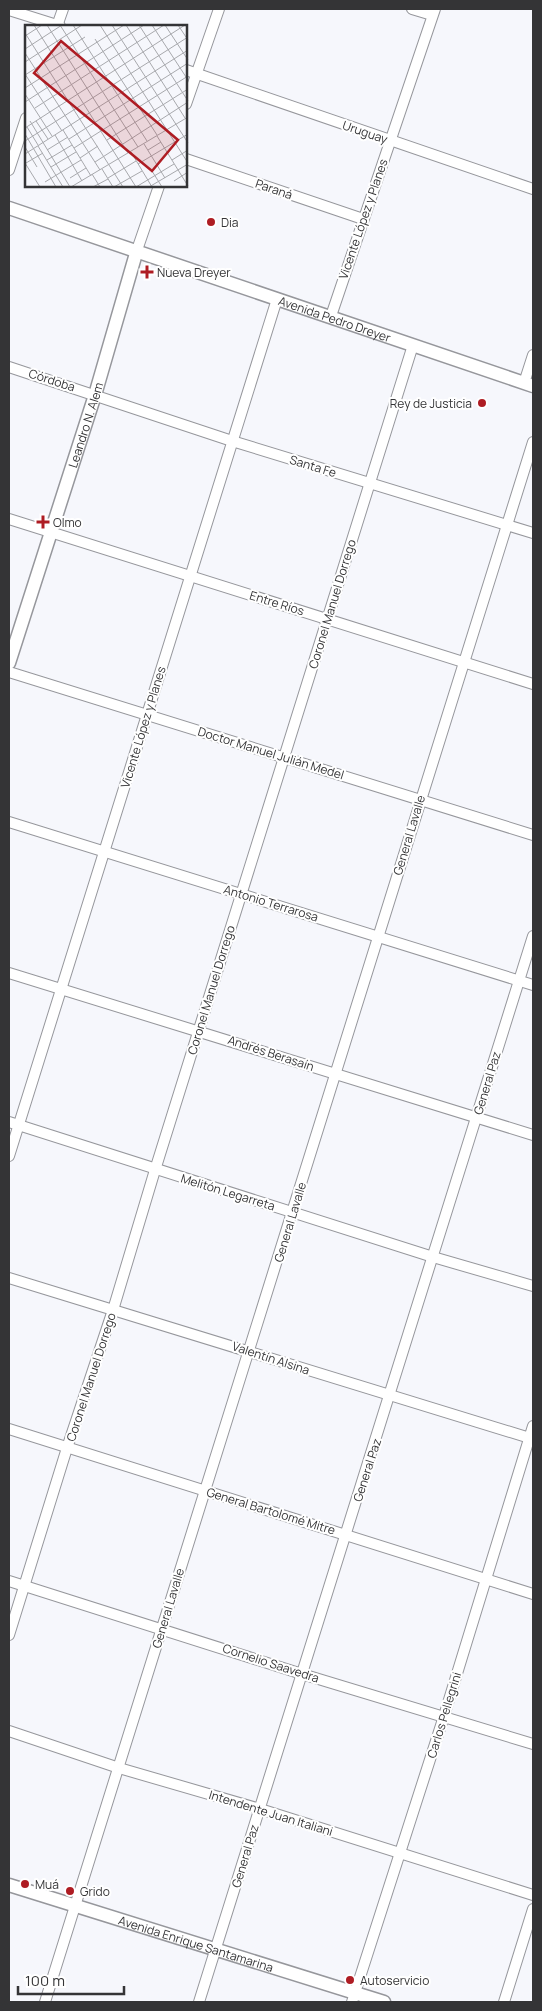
<svg xmlns="http://www.w3.org/2000/svg" width="542" height="2011" font-family="Manrope,sans-serif">
  <rect width="100%" height="100%" fill="#f6f7fc"/>
  <g fill="none" stroke-linecap="round" stroke-linejoin="round">
    <defs>
      <g id="minor">
        <polyline points="412,9 432,15"/>
        <polyline points="9,10 60,26"/>
        <polyline points="57,26 63,9"/>
        <polyline points="186,70 533,189"/>
        <polyline points="186,104 219,9"/>
        <polyline points="186,159 363,219"/>
        <polyline points="9,170 26,118"/>
        <polyline points="137,250 159,186"/>
        <polyline points="331,316 435,9"/>
        <polyline points="9,367 232,441 533,533"/>
        <polyline points="524,383 533,355"/>
        <polyline points="9,519 533,684"/>
        <polyline points="9,672 533,835"/>
        <polyline points="9,822 533,985"/>
        <polyline points="9,973 533,1135"/>
        <polyline points="9,1122 433,1257 533,1286"/>
        <polyline points="9,1156 277,299"/>
        <polyline points="9,1278 533,1439"/>
        <polyline points="9,1429 533,1594"/>
        <polyline points="9,1581 302,1674 533,1744"/>
        <polyline points="9,1635 67,1448 113,1310 155,1170 413,345"/>
        <polyline points="9,1731 119,1768 260,1809 533,1895"/>
        <polyline points="45,2002 533,442"/>
        <polyline points="199,2002 533,936"/>
        <polyline points="352,2002 444,1716 533,1426"/>
        <polyline points="504,2002 533,1909"/>
      </g>
      <g id="major">
        <path id="s1" d="M9 208 533 386"/>
        <path id="s2" d="M9 663 95 395 137 250"/>
        <path id="s3" d="M9 1885 384 2002"/>
      </g>
    </defs>
    <use href="#minor" stroke="#96979c" stroke-width="12"/>
    <use href="#major" stroke="#96979c" stroke-width="15"/>
    <use href="#minor" stroke="#fff" stroke-width="10"/>
    <use href="#major" stroke="#fff" stroke-width="12"/>
  </g>
  <g fill="#ae1c23" stroke="#fff" stroke-width="2">
    <circle cx="211" cy="222" r="5"/>
    <path d="M144.5 264.5h5v5h5v5h-5v5h-5v-5h-5v-5h5z"/>
    <circle cx="482" cy="403" r="5"/>
    <path d="M40.5 514.5h5v5h5v5h-5v5h-5v-5h-5v-5h5z"/>
    <circle cx="25" cy="1884" r="5"/>
    <circle cx="70" cy="1891" r="5"/>
    <circle cx="350" cy="1980" r="5"/>
  </g>
  <g text-anchor="middle" dominant-baseline="central" stroke-width="4" stroke-linejoin="round" paint-order="stroke">
    <g font-size="12" fill="#343436" stroke="#fff">
      <text transform="translate(365 132) rotate(19)">Uruguay</text>
      <text transform="translate(274 189) rotate(19)">Paraná</text>
      <text transform="translate(363 219) rotate(-71)">Vicente López y Planes</text>
      <text stroke="none"><textPath href="#s1" startOffset="344">Avenida Pedro Dreyer</textPath></text>
      <text transform="translate(52 380) rotate(18)">Córdoba</text>
      <text stroke="none"><textPath href="#s2" startOffset="250">Leandro N. Alem</textPath></text>
      <text transform="translate(313 466) rotate(17)">Santa Fe</text>
      <text transform="translate(277 603) rotate(17)">Entre Ríos</text>
      <text transform="translate(332 604) rotate(-73)">Coronel Manuel Dorrego</text>
      <text transform="translate(143 727) rotate(-73)">Vicente López y Planes</text>
      <text transform="translate(271 753) rotate(17)">Doctor Manuel Julián Medel</text>
      <text transform="translate(409 835) rotate(-73)">General Lavalle</text>
      <text transform="translate(271 903) rotate(17)">Antonio Terrarosa</text>
      <text transform="translate(211 990) rotate(-73)">Coronel Manuel Dorrego</text>
      <text transform="translate(271 1053) rotate(18)">Andrés Berasaín</text>
      <text transform="translate(487 1083) rotate(-73)">General Paz</text>
      <text transform="translate(228 1192) rotate(17)">Melitón Legarreta</text>
      <text transform="translate(290 1222) rotate(-73)">General Lavalle</text>
      <text transform="translate(271 1358) rotate(18)">Valentín Alsina</text>
      <text transform="translate(91 1377) rotate(-72)">Coronel Manuel Dorrego</text>
      <text transform="translate(367 1470) rotate(-72)">General Paz</text>
      <text transform="translate(271 1511) rotate(17)">General Bartolomé Mitre</text>
      <text transform="translate(168 1608) rotate(-73)">General Lavalle</text>
      <text transform="translate(271 1663) rotate(18)">Cornelio Saavedra</text>
      <text transform="translate(444 1715) rotate(-73)">Carlos Pellegrini</text>
      <text transform="translate(271 1813) rotate(17)">Intendente Juan Italiani</text>
      <text transform="translate(245 1856) rotate(-73)">General Paz</text>
      <text stroke="none"><textPath href="#s3" startOffset="196">Avenida Enrique Santamarina</textPath></text>
    </g>
    <g font-size="12" fill="#343436" stroke="#fff" text-anchor="start">
      <text x="221" y="222">Dia</text>
      <text x="157" y="272">Nueva Dreyer</text>
      <text x="472" y="403" text-anchor="end">Rey de Justicia</text>
      <text x="53" y="522">Olmo</text>
      <text x="35" y="1884">Muá</text>
      <text x="80" y="1891">Grido</text>
      <text x="360" y="1980">Autoservicio</text>
    </g>
  </g>
  <g transform="translate(25 25)">
    <rect width="162" height="162" fill="#f6f7fc"/>
    <path fill="none" stroke="#a8a9ad" stroke-width="1" d="M9 0 111 162M22 0 103 128M35 0 113 122M48 0 122 116M75 0 163 138M87 0 163 118M101 0 160 93M114 0 163 76M127 0 163 55M140 0 163 35M153 0 163 15M0 8 98 162M0 11 17 0M70 14 132 110M0 24 37 0M0 28 75 145M0 37 57 0M0 49 37 106M0 50 60 12M0 63 99 0M0 69 27 111M0 77 119 0M10 83 139 0M5 96 45 162M11 96 23 114M2 102 13 120M0 103 160 0M38 105 66 151M0 109 31 162M30 110 57 156M132 111 163 161M44 114 163 38M82 115 163 64M0 116 163 12M119 119 140 153M13 121 38 162M0 122 12 142M49 123 163 51M22 125 43 112M123 125 136 117M106 127 127 162M0 129 163 25M55 133 73 121M22 135 47 120M147 135 163 125M70 137 163 77M0 138 15 162M1 138 18 128M113 139 163 109M26 142 51 127M77 144 88 162M127 146 137 162M67 149 75 162M45 153 61 143M83 153 111 136M149 156 163 147M20 157 56 135M46 162 163 92M68 162 83 154M89 162 117 146M111 162 149 139M124 162 163 139"/>
    <path fill="#ae1c23" fill-opacity="0.15" stroke="#ae1c23" stroke-width="2.5" d="M36 16 153 115 127 146 9 48Z"/>
    <rect width="162" height="162" fill="none" stroke="#343436" stroke-width="2.5"/>
  </g>
  <rect width="542" height="2011" fill="none" stroke="#343436" stroke-width="20"/>
  <path d="M18 1986v8h106v-8" fill="none" stroke="#343436" stroke-width="2.5"/>
  <text x="25" y="1986" font-size="15" fill="#343436" stroke="#ffffff" stroke-width="4" paint-order="stroke">100 m</text>
</svg>
